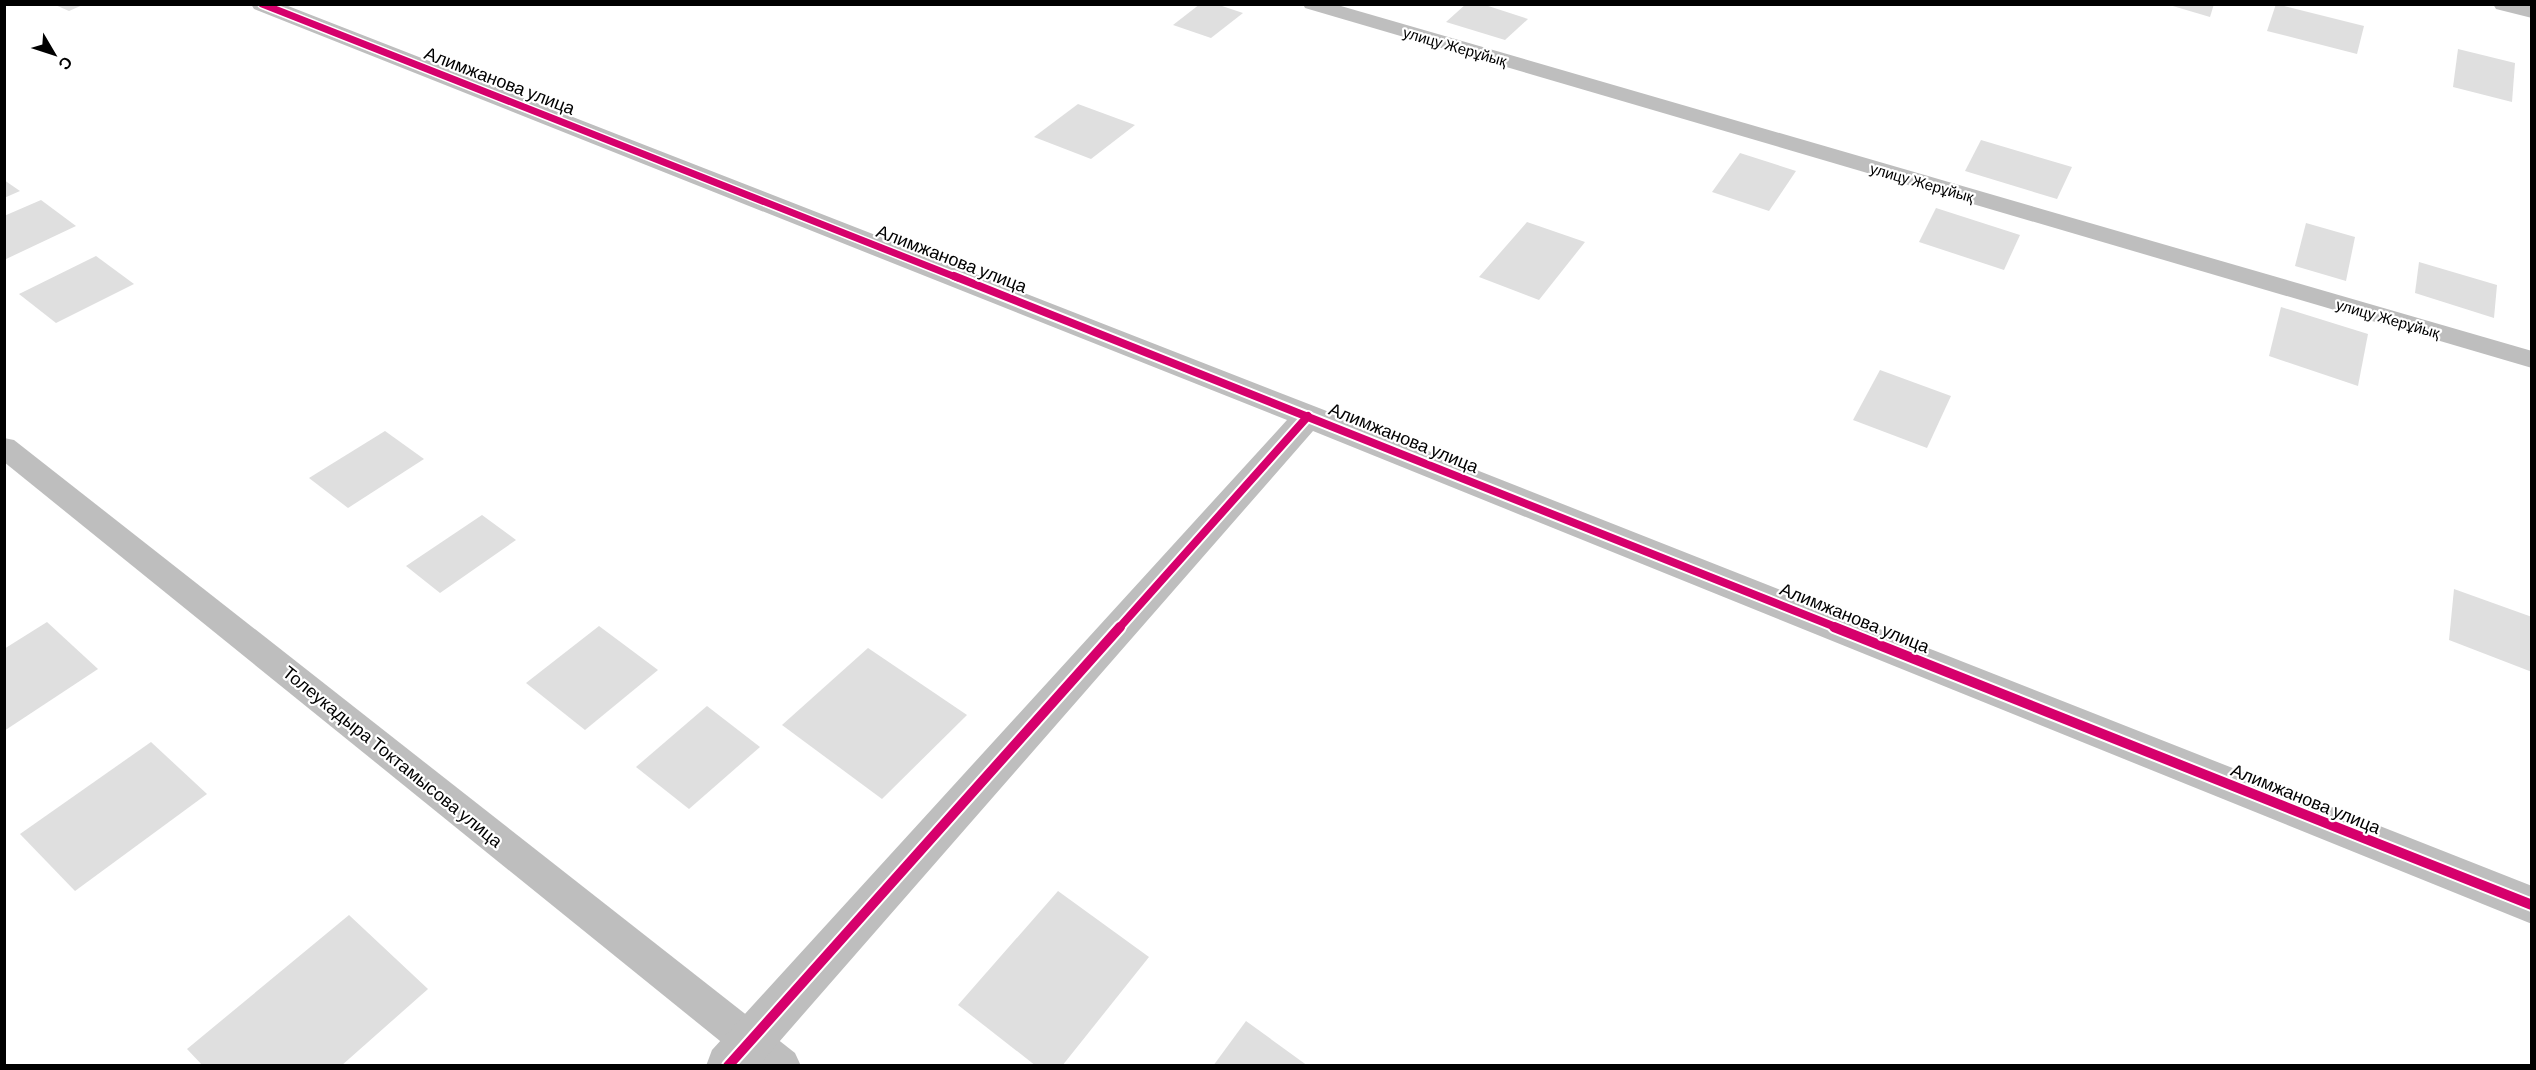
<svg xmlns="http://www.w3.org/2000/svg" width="2536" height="1070" font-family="Barlow,sans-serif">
  <rect width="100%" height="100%" fill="#fff"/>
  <g fill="#dfdfdf">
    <polygon points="53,4 85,4 69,11"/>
    <polygon points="1200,4 1216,4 1243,13 1211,38 1173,25"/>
    <polygon points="1466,4 1482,4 1528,19 1505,40 1446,22"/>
    <polygon points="2166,4 2214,4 2210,17"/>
    <polygon points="2276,4 2364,26 2357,54 2267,31"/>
    <polygon points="2458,49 2515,63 2512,102 2453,87"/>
    <polygon points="1078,104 1135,125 1091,159 1034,137"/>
    <polygon points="1981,140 2072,167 2057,199 1965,171"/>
    <polygon points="1740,153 1796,171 1769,211 1712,192"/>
    <polygon points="4,180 20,191 4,198"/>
    <polygon points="41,200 76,226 4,260 4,216"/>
    <polygon points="1936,208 2020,235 2004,270 1919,242"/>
    <polygon points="1527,222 1585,242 1539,300 1479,277"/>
    <polygon points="2306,223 2355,237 2346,281 2295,266"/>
    <polygon points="96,256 134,284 56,323 19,294"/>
    <polygon points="2419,262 2497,285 2494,318 2415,293"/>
    <polygon points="2281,307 2368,334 2358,386 2269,356"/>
    <polygon points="1880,370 1951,396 1927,448 1853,420"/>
    <polygon points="385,431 424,459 348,508 309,478"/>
    <polygon points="482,515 516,540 440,593 406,566"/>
    <polygon points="2454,589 2532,617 2532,672 2449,640"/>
    <polygon points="47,622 98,669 4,731 4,649"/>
    <polygon points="599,626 658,670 585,730 526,683"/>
    <polygon points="868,648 967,715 882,799 782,725"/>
    <polygon points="707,706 760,747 689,809 636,767"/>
    <polygon points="151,742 207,794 75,891 20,834"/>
    <polygon points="1058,891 1149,957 1062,1066 1036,1066 958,1005"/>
    <polygon points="349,915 428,989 341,1066 203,1066 187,1049"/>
    <polygon points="1246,1021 1308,1066 1213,1066"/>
  </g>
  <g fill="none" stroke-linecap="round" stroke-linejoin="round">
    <g fill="#bebebe" fill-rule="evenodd">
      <polygon points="1303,4 1334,4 2532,351 2532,368 1305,8"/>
      <polygon points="4,438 14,440 795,1053 801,1066 751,1066 4,462"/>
    </g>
    <g fill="#bebebe" fill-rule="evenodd">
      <polygon points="251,4 283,4 1319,408 2532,886 2532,924 1313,431 758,1066 706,1066 712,1050 1287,420 254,9"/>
      <polygon points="2493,4 2532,4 2532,18 2496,9"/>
    </g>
    <defs>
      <polyline id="cycleway-far2" points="262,4 958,278"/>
      <g id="cycleway-far1">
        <polyline points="954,276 1838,628"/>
        <polyline points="1119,628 1308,416"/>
      </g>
      <g id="cycleway">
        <polyline points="1834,627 2532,905"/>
        <polyline points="728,1066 1120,627"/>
      </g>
    </defs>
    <use href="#cycleway-far2" stroke="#fff" stroke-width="10"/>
    <use href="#cycleway-far1" stroke="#fff" stroke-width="12"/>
    <use href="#cycleway" stroke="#fff" stroke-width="14"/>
    <use href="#cycleway-far2" stroke="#d6006c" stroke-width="7"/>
    <use href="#cycleway-far1" stroke="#d6006c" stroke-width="8"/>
    <use href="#cycleway" stroke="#d6006c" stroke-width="10"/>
  </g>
  <g text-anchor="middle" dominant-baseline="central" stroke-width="4.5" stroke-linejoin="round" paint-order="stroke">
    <g font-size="15" fill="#000" stroke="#fff">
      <text transform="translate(1455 46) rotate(16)">улицу Жерұйық</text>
      <text transform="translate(1922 182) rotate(16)">улицу Жерұйық</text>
      <text transform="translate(2388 318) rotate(16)">улицу Жерұйық</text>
    </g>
    <g font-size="18" fill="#000" stroke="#fff">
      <text transform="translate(500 80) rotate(21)">Алимжанова улица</text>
      <text transform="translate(952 258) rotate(21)">Алимжанова улица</text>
      <text transform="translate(1404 437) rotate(22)">Алимжанова улица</text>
      <text transform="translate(1855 617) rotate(22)">Алимжанова улица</text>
      <text transform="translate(393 756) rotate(39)">Толеукадыра Токтамысова улица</text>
      <text transform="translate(2306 798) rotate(22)">Алимжанова улица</text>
    </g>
  </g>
  <rect width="2536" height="1070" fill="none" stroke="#000000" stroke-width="12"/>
  <g transform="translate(54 54) rotate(129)" stroke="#ffffff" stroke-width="4.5" paint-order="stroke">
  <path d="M0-4.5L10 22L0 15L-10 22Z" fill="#000000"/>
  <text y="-9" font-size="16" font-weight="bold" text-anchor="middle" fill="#000000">С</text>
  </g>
</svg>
